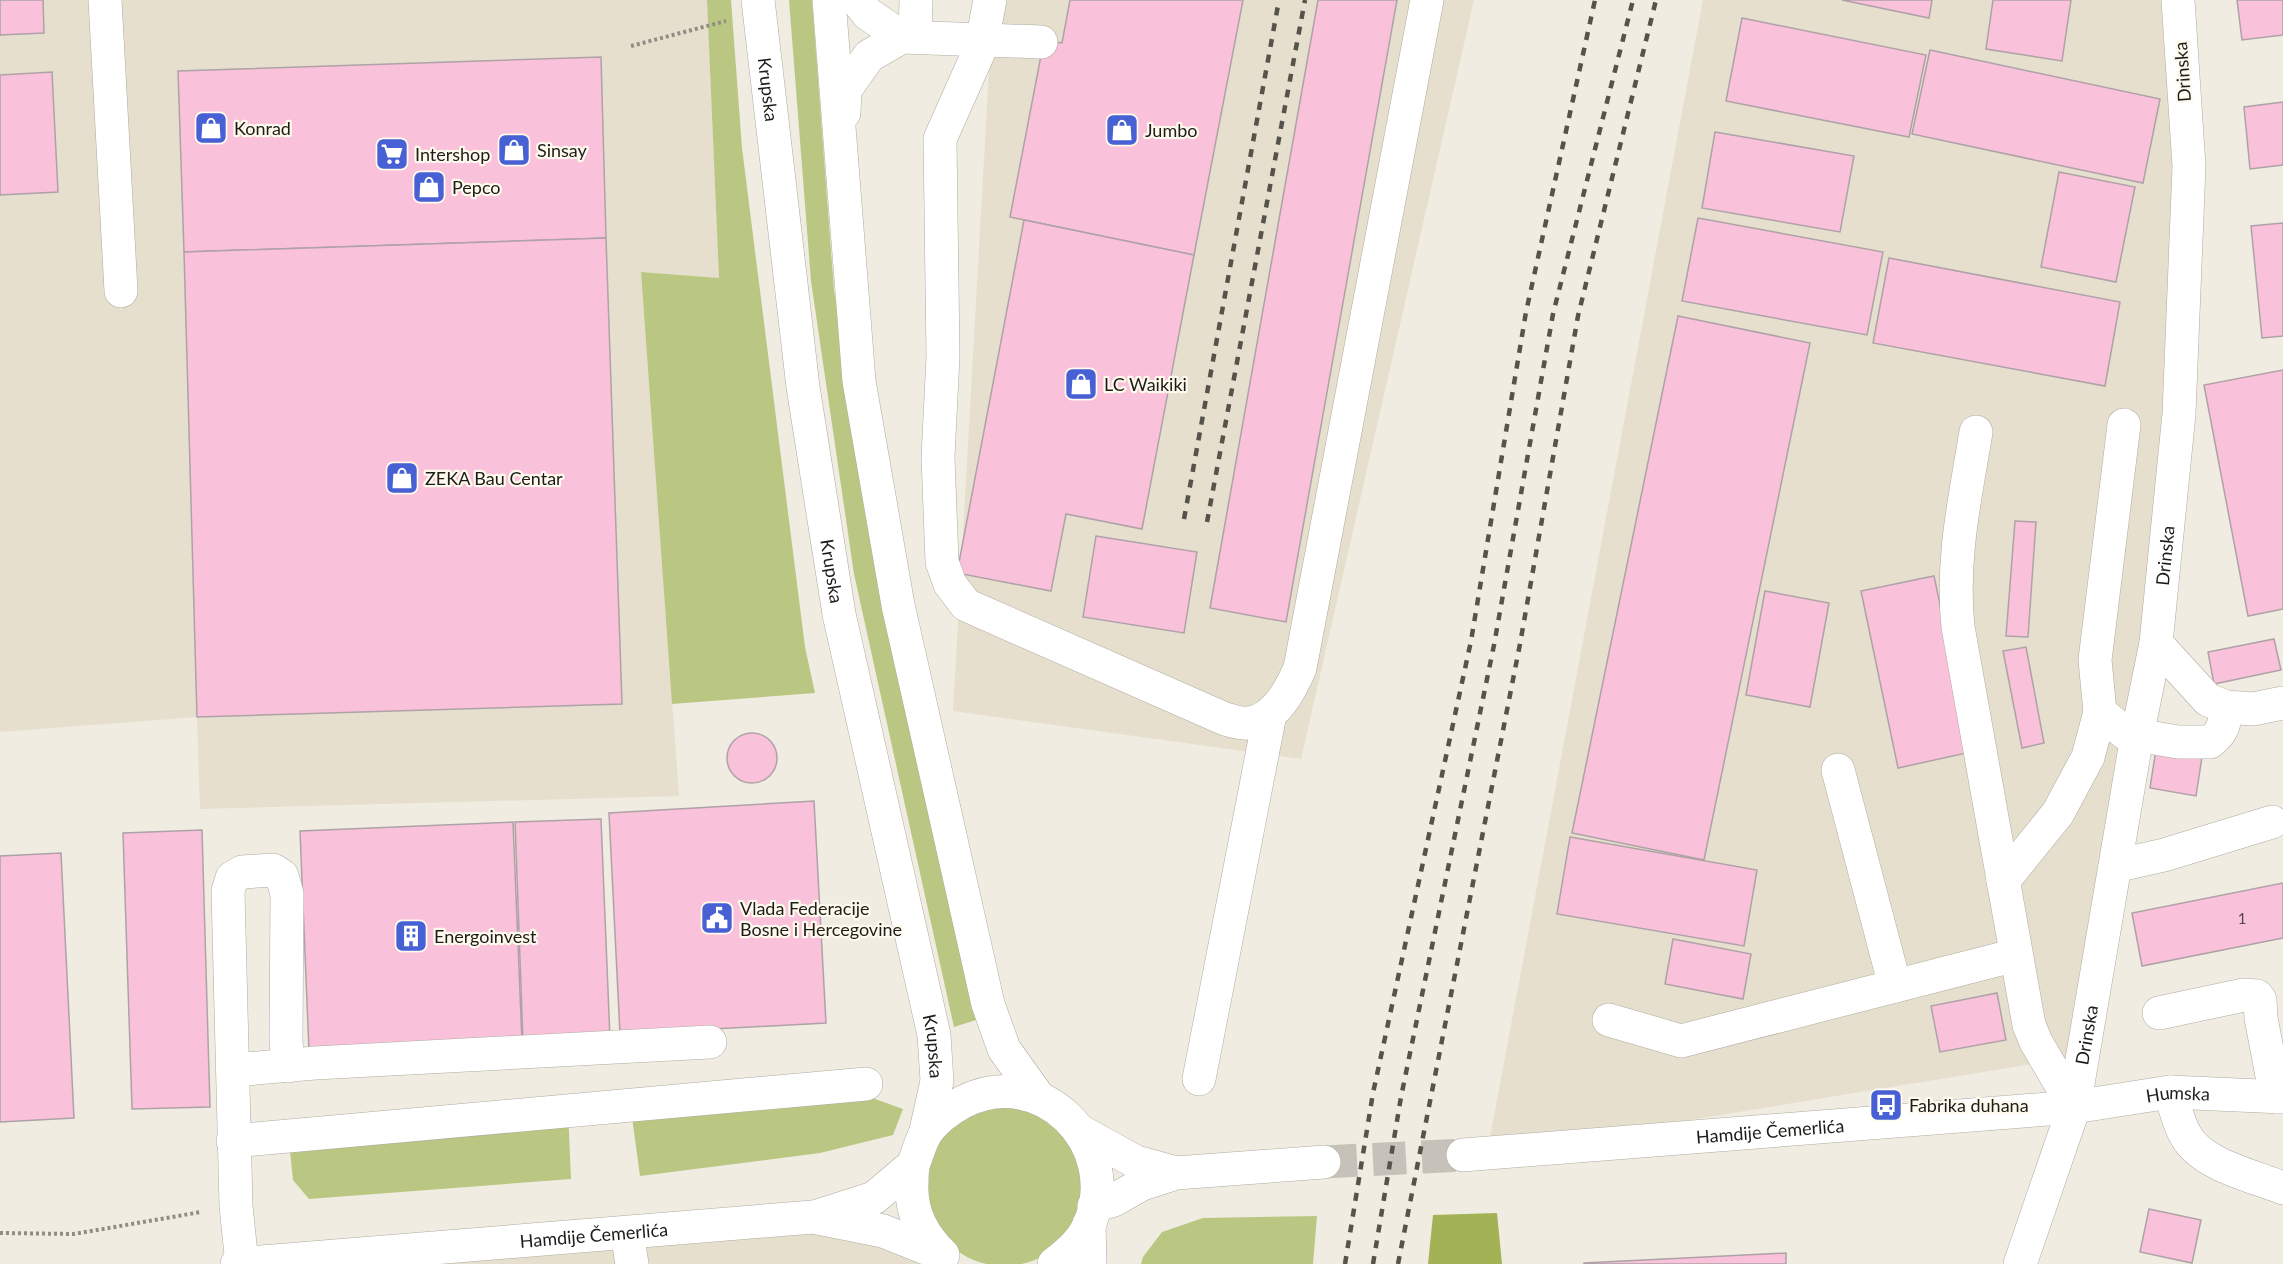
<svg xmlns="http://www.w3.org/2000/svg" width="2283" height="1264" font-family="Lato,sans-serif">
  <rect width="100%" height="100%" fill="#f0ece1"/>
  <g fill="#e6dfcd">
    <polygon points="0,0 707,0 719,278 641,272 679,796 200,809 197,717 0,732"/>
    <polygon points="993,0 1474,0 1301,759 953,711"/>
    <polygon points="1703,0 2178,0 2179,414 2069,1058 1487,1153"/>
    <polygon points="817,1223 955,1264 235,1264"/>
  </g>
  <g fill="#bac782">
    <polygon points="707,0 731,0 742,148 805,647 815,693 672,704 641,272 719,278"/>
    <polygon points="789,0 812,0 834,290 876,568 976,1020 954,1027 854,574 811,281"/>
    <polygon points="864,1095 903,1109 893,1135 820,1153 640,1176 631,1110"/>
    <circle cx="1004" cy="1186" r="80"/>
    <polygon points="568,1110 571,1179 309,1199 293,1180 288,1132"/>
    <polygon points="1317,1216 1313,1264 1141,1264 1143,1257 1162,1232 1203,1218"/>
  </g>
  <polygon fill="#a2b254" points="1497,1213 1502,1264 1428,1264 1433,1215"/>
  <g fill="#fac1da" stroke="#aea2a7" stroke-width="1.5">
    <polygon points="0,0 43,0 44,33 0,35"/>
    <polygon points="1070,0 1243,0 1194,255 1010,217 1044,40 1062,43"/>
    <polygon points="1318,0 1397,0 1286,622 1210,608"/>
    <polygon points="1842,0 1932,0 1929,18"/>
    <polygon points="1993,0 2071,0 2062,61 1986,49"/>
    <polygon points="2237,0 2283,0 2283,35 2242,40"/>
    <polygon points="1742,18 1926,55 1909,137 1726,101"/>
    <polygon points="1930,50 2160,99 2143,183 1912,134"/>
    <polygon points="601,57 606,238 184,252 178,71"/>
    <polygon points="52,72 58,192 0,195 0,75"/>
    <polygon points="2283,102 2283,165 2250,169 2244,107"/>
    <polygon points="1715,132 1854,156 1840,232 1702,208"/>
    <polygon points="2059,172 2135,187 2116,282 2041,267"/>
    <polygon points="1698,218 1883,252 1867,335 1682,301"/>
    <polygon points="1024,220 1194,255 1142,529 1066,514 1051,591 957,573"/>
    <polygon points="2283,223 2283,336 2262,338 2251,226"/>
    <polygon points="606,238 622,704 197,717 184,252"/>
    <polygon points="1889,258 2120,302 2105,386 1873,343"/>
    <polygon points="1678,316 1810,343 1704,860 1572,833"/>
    <polygon points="2283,370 2283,609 2248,616 2204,385"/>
    <polygon points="2015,521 2036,522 2028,637 2006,636"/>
    <polygon points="1096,536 1197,552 1184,633 1083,617"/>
    <polygon points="1934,576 1971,752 1898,768 1861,591"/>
    <polygon points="1765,591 1829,603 1810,707 1746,695"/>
    <polygon points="2274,639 2281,670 2214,684 2208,652"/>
    <polygon points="2026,647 2044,743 2022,748 2003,651"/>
    <circle cx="752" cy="758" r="25"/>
    <polygon points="2156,749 2202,757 2196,796 2150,788"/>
    <polygon points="814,801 826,1023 620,1034 609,813"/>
    <polygon points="601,819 610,1039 523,1042 515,822"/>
    <polygon points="513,822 522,1042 309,1051 300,831"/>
    <polygon points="202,830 210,1107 132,1109 123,833"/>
    <polygon points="1570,837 1757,870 1744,946 1557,914"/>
    <polygon points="61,853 74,1118 0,1122 0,856"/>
    <polygon points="2283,883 2283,938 2142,966 2132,913"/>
    <polygon points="1673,939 1751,954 1743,999 1665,984"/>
    <polygon points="1997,993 2006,1040 1940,1052 1931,1006"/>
    <polygon points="2149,1209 2201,1220 2192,1263 2140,1252"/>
    <polygon points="1786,1253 1786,1264 1584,1264 1584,1263"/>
  </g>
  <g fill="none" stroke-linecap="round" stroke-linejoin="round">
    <polyline stroke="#c6c2b9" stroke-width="33" stroke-dasharray="33 16" stroke-linecap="butt" points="1324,1162 1463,1155"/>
    <defs>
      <g id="minor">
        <polyline points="105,0 121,291"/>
        <path id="s1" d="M758 0 803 387 839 614 934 1035 937 1081 925 1135"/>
        <polyline points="829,0 859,381 898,605 988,1004 1004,1049 1039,1098"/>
        <polyline points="857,0 868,14 902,37"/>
        <path d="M990 0 981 47 940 139 943 356 938 457 942 562 950 584 966 605 1225 719C1232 721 1241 724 1248 723 1275 721 1291 689 1300 668L1427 0"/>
        <polyline points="915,37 916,0"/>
        <polyline points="844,113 845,90 869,56 902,37 1041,42"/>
        <path d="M2124 425 2095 660 2100 712 2125 733 2178 742H2210C2223 732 2225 724 2226 707"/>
        <path d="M1976 432C1965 499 1951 559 1958 627L2029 1025 2036 1042 2074 1107"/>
        <polyline points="2156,643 2208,700 2226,707 2253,709 2283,703"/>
        <polyline points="1838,770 1895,986"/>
        <polyline points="2115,866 2164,855 2272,822"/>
        <polyline points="2003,881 2058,813 2088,757 2100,712"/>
        <polyline points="2159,1013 2244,995 2257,996 2260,1000 2261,1018 2276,1097"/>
        <polyline points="1609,1020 1681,1041 2016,955"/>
        <polyline points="234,1070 315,1063 710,1042"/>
        <polyline points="1199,1079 1270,714"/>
        <path d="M2170 1092C2175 1106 2178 1123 2186 1136 2202 1165 2253 1176 2283 1188"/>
        <path id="s2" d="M2074 1107 2170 1092 2283 1097"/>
        <polyline points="233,1141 866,1084"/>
        <polyline points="1089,1224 1090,1264"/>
        <polyline points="627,1233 632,1264"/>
        <polyline points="242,1264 236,1206 228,891 232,878 242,872 273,870 282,876 287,894 286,1040 288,1066"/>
        <polyline points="2020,1264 2074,1107"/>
      </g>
      <g id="major">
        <polyline points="1080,1131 1136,1162 1176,1173"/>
        <path id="s3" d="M1463 1155 2074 1107 2137 736 2156 643 2179 414 2189 166 2178 0"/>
        <polyline points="1094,1206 1114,1200 1142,1184 1176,1173 1324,1162"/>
        <polyline points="818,1216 874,1198 913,1165"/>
        <path d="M943 1255C922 1235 910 1211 912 1182 912 1174 912 1167 915 1160 918 1152 921 1142 925 1134 935 1120 948 1110 963 1102 1041 1062 1122 1144 1090 1223 1083 1241 1068 1253 1054 1264"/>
        <path id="s4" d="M237 1264 813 1217 883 1231 941 1254"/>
      </g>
    </defs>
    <use href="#minor" stroke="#afaba0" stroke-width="34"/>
    <use href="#major" stroke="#afaba0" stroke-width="34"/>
    <g stroke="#908d85" stroke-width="4" stroke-dasharray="3 3" stroke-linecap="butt">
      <polyline points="631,46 726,21"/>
      <polyline points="0,1233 74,1234 201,1212"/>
    </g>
    <use href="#minor" stroke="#fff" stroke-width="33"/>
    <use href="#major" stroke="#fff" stroke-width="33"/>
    <g stroke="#56534d" stroke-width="4.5" stroke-dasharray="8 8" stroke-linecap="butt">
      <polyline points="1184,519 1279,0"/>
      <polyline points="1207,522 1305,0"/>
      <polyline points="1345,1264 1373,1093 1471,641 1526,312 1595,0"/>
      <polyline points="1373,1264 1401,1097 1494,645 1553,314 1633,0"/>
      <polyline points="1398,1264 1520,644 1578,316 1656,0"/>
    </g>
  </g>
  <defs>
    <symbol id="shop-square" viewBox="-11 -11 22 22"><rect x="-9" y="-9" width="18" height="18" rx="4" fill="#4760d4" stroke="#fefaee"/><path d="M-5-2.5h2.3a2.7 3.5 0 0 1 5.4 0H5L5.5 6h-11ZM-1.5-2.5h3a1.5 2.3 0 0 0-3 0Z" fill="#fff"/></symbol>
    <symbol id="supermarket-square" viewBox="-11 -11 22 22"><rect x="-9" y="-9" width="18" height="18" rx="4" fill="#4760d4" stroke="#fefaee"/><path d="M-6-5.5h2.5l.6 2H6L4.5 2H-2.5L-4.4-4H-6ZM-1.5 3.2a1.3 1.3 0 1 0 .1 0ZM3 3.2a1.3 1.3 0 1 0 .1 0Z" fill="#fff"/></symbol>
    <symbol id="civic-square" viewBox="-11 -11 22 22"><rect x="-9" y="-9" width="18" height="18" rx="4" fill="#4760d4" stroke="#fefaee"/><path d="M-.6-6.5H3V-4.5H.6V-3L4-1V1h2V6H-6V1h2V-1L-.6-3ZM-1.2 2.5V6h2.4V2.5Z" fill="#fff"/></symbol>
    <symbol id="building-square" viewBox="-11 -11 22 22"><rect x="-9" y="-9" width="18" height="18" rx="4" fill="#4760d4" stroke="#fefaee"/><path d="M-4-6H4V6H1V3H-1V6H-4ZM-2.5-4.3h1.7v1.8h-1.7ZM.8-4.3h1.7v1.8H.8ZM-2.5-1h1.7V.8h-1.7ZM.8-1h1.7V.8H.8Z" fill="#fff"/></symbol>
    <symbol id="bus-square" viewBox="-11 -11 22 22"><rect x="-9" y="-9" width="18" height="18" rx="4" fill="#4760d4" stroke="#fefaee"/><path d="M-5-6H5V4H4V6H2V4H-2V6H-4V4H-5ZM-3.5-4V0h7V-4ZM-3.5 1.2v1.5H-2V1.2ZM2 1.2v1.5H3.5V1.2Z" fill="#fff"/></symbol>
  </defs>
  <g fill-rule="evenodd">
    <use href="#shop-square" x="192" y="109" width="38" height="38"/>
    <use href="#shop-square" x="1103" y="111" width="38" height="38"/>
    <use href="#shop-square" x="495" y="131" width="38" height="38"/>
    <use href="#supermarket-square" x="373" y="135" width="38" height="38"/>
    <use href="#shop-square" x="410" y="168" width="38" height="38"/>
    <use href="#shop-square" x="1062" y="365" width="38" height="38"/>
    <use href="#shop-square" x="383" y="459" width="38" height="38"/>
    <use href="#civic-square" x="698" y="899" width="38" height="38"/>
    <use href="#building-square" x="392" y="917" width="38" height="38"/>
    <use href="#bus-square" x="1867" y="1086" width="38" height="38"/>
  </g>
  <g text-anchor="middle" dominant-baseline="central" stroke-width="4.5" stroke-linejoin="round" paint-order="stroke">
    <g font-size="15" fill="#554548">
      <text x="2242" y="918">1</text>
    </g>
    <g font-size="18" fill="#1e1c18" stroke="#fefaee">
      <text transform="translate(2182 72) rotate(-94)">Drinska</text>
      <text stroke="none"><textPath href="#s1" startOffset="90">Krupska</textPath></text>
      <text stroke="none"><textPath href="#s3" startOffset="1172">Drinska</textPath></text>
      <text stroke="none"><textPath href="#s1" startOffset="576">Krupska</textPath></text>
      <text stroke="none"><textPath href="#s3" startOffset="686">Drinska</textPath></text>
      <text stroke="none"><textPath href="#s1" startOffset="1062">Krupska</textPath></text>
      <text stroke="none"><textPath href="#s2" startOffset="105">Humska</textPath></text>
      <text stroke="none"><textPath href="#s3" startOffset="308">Hamdije Čemerlića</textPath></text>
      <text stroke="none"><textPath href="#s4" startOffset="358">Hamdije Čemerlića</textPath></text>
    </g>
    <g font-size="18" fill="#1e1c18" stroke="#fefaee" text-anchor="start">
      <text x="234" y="128">Konrad</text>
      <text x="1145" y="130">Jumbo</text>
      <text x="537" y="150">Sinsay</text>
      <text x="415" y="154">Intershop</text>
      <text x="452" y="187">Pepco</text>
      <text x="1104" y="384">LC Waikiki</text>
      <text x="425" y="478">ZEKA Bau Centar</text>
      <text x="740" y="908">Vlada Federacije<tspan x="740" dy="21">Bosne i Hercegovine</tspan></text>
      <text x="434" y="936">Energoinvest</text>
      <text x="1909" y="1105">Fabrika duhana</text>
    </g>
  </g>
</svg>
